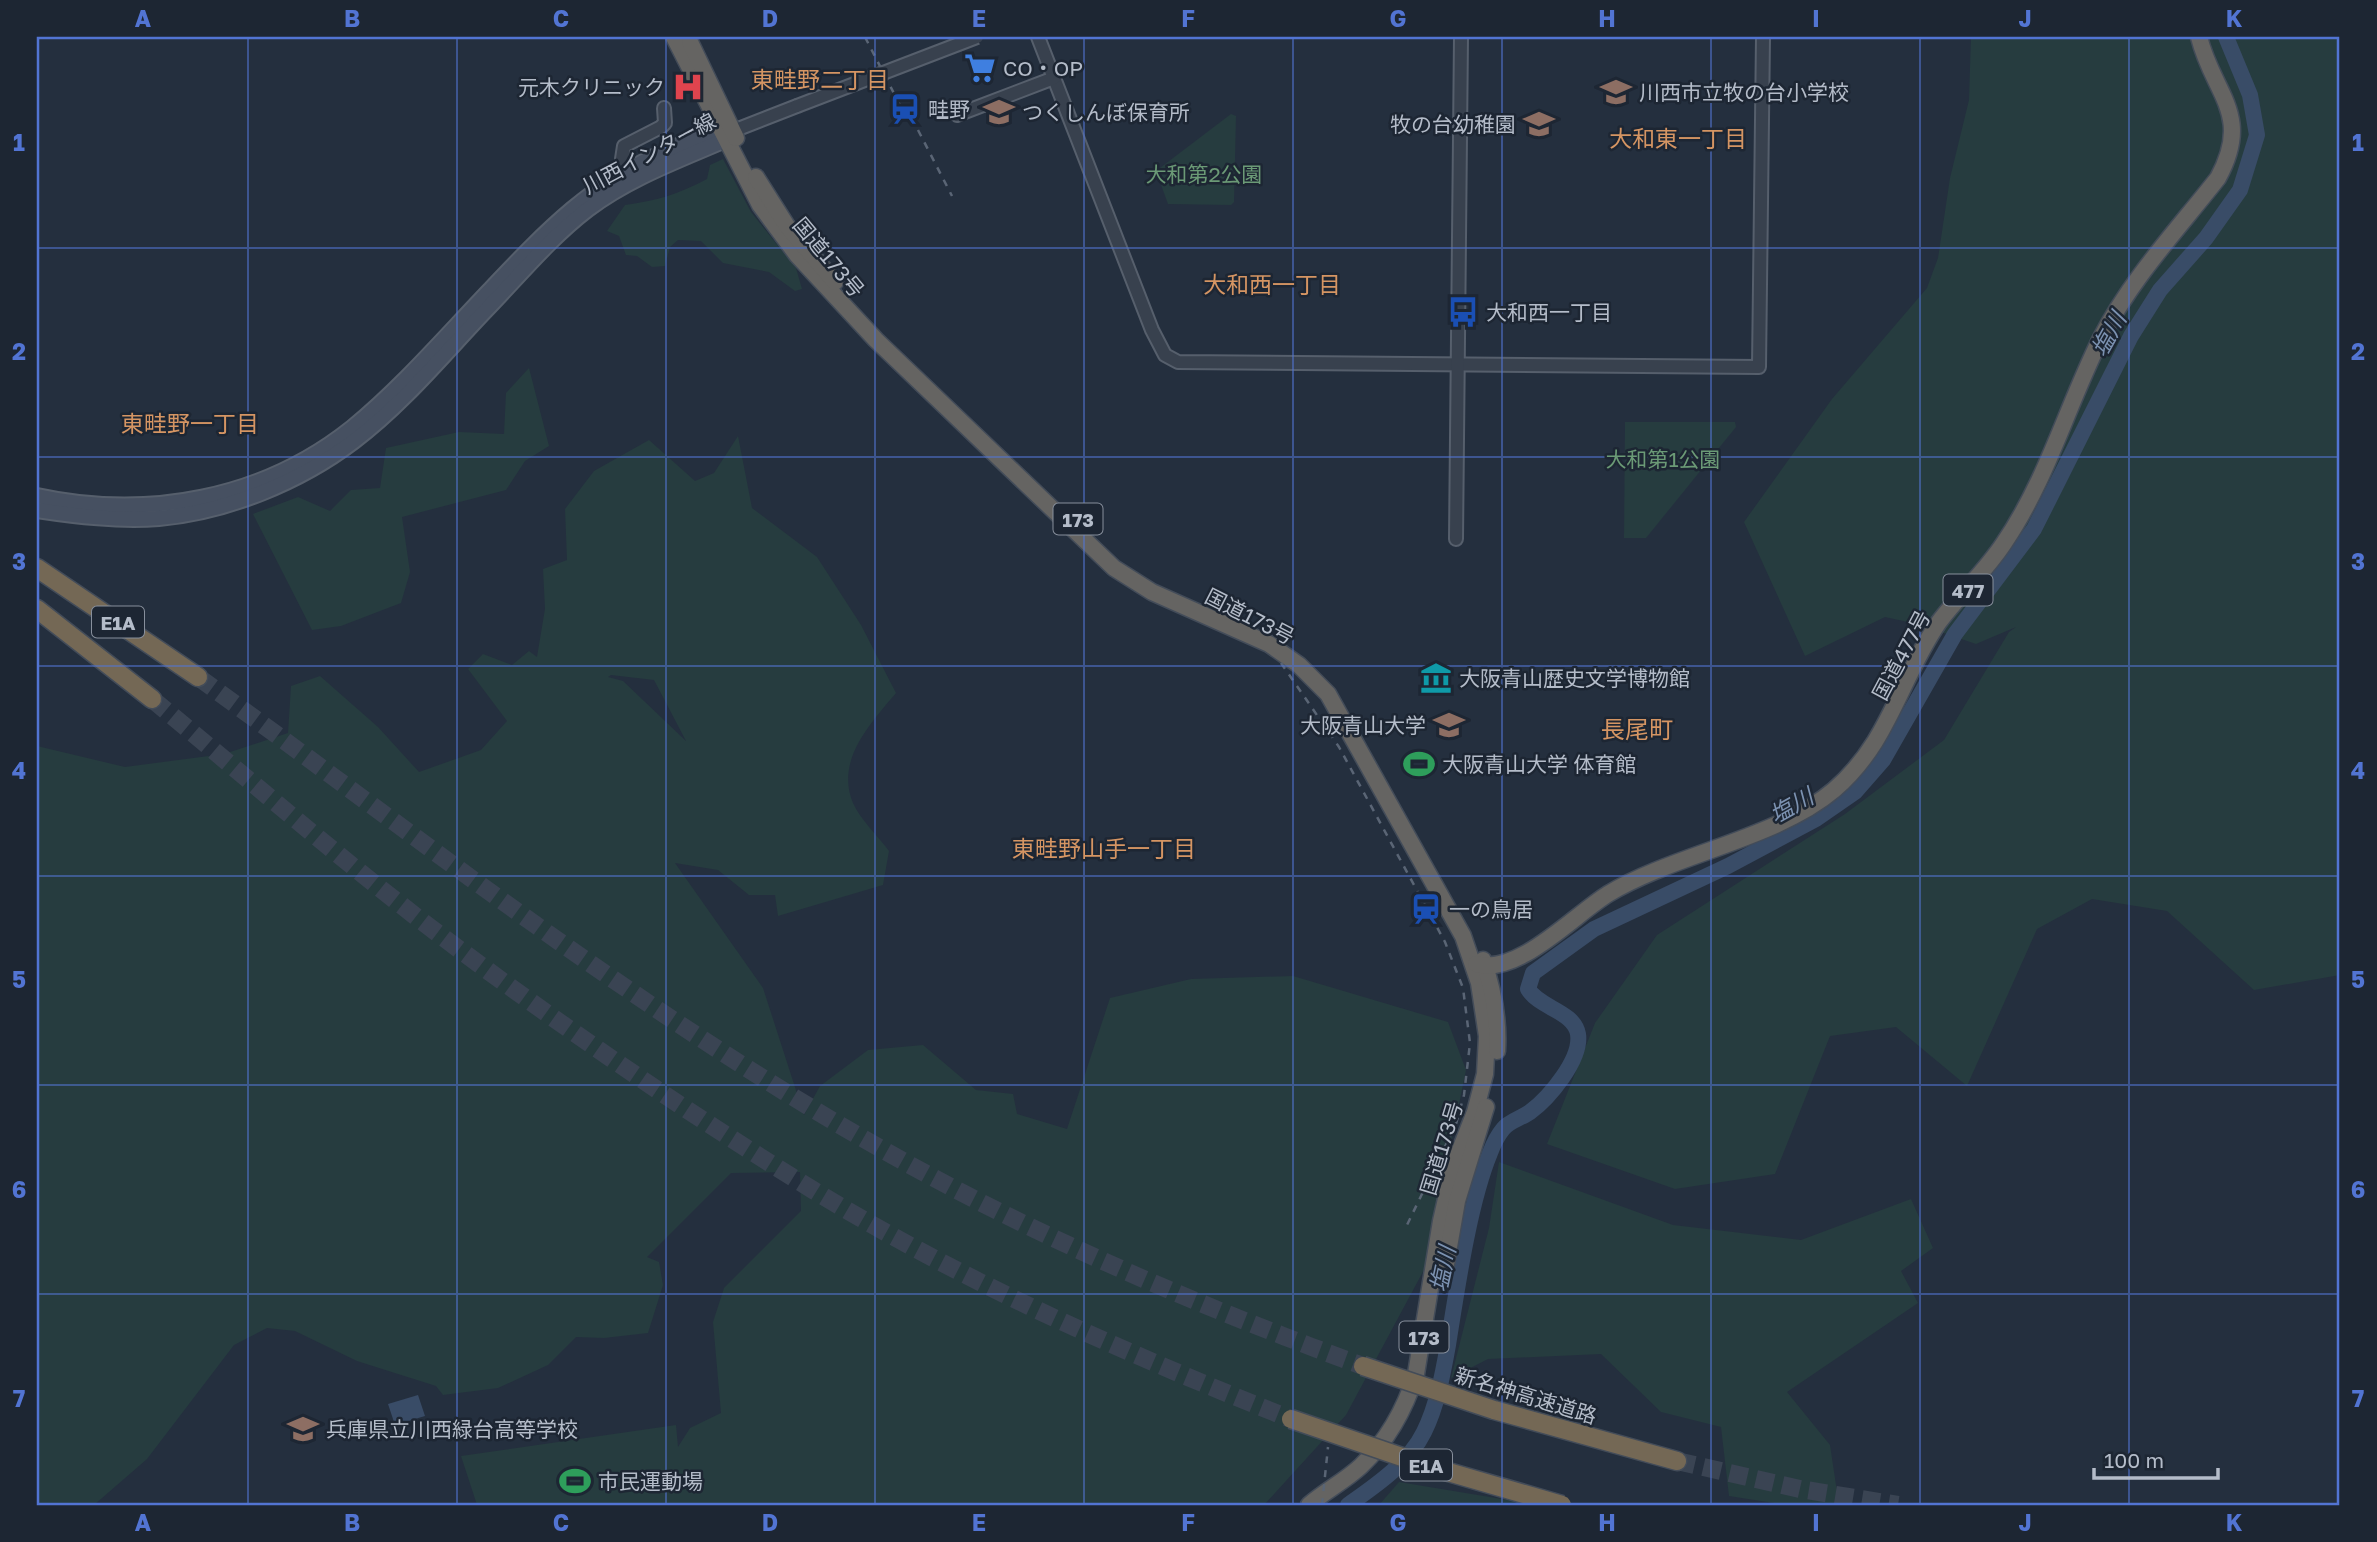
<svg xmlns="http://www.w3.org/2000/svg" width="2377" height="1542" font-family="'Golos Text','Noto Sans JP',sans-serif">
  <rect width="100%" height="100%" fill="#242f3e"/>
  <g fill="#263c3f" fill-rule="evenodd">
    <polygon points="1971,37 2340,37 2340,975 2254,990 2167,911 2092,899 2037,929 1967,1086 1896,1027 1830,1036 1775,1174 1675,1189 1547,1144 1595,1023 1657,935 1845,814 1944,740 2009,632 2016,627 1976,644 1917,624 1885,617 1805,656 1744,522 1832,399 1927,288 1938,258 1950,178 1969,100"/>
    <polygon points="1231,114 1236,116 1234,202 1231,205 1168,204 1156,171"/>
    <path d="M723 159 751 212 796 268 802 289 795 291 769 272 723 263 701 241 678 240 670 247 665 266 652 267 637 256 626 255 619 236 607 231 625 205C656 201 679 194 707 179L710 165Z"/>
    <polygon points="529,368 549,446 525,461 506,490 402,517 410,572 401,603 341,626 312,630 253,514 298,497 330,511 351,490 380,488 386,448 459,432 504,434 506,393"/>
    <polygon points="1625,422 1735,422 1736,427 1646,538 1624,538"/>
    <path d="M738 436 752 508 817 557 861 625 896 693C871 723 835 760 853 803 860 819 878 836 889 851L883 885 778 916 775 895H749L718 870 675 863 763 988 804 1115 820 1086 868 1050 923 1045 976 1090 1013 1094 1017 1114 1067 1129 1110 998 1191 979 1293 976 1448 1022 1466 1070 1426 1266 1346 1415 1264 1505H477L461 1456 676 1425 678 1447 690 1428 721 1413 713 1322 724 1288 801 1211 800 1172 731 1173 647 1257 659 1262 663 1285 648 1333 604 1338 576 1337 548 1365 498 1388 443 1395 436 1386 357 1361 295 1331 267 1328 234 1345 147 1459 94 1505H37V746L125 767 224 754 288 733 291 686 320 676 378 727 419 772 481 750 507 721 468 669 483 654 512 665 529 651 537 657 545 609 543 569 567 560 565 509 594 471 649 440 695 481 714 473ZM611 675 654 680 686 741 623 681 608 677Z"/>
    <polygon points="1499,1162 1673,1225 1801,1240 1911,1199 1933,1248 1901,1271 1918,1303 1787,1392 1830,1445 1839,1505 1786,1505 1729,1496 1721,1427 1661,1412 1601,1354 1488,1359 1451,1378 1489,1228"/>
    <polygon points="1399,1482 1538,1505 1379,1505"/>
  </g>
  <polygon fill="#394c67" points="418,1395 425,1416 395,1425 388,1404"/>
  <g fill="none" stroke-linecap="round" stroke-linejoin="round">
    <path stroke="#394c67" stroke-width="16" d="M1348 1505C1375 1486 1409 1463 1424 1432 1437 1406 1443 1373 1448 1345 1457 1289 1469 1204 1490 1153 1493 1145 1498 1135 1503 1129 1509 1121 1522 1118 1530 1112 1549 1098 1582 1059 1578 1034 1574 1011 1539 1008 1528 989L1533 973 1594 929 1728 866 1816 819 1855 792 1883 760 1955 634 2034 529 2131 336 2160 290 2206 238 2240 190 2257 135 2250 95 2226 37"/>
    <g stroke="#3a4453" stroke-width="18" stroke-dasharray="18 9" stroke-linecap="butt">
      <path d="M198 677C420 839 638 1011 878 1147 1032 1235 1196 1305 1363 1366"/>
      <path d="M152 699C246 777 339 858 436 932 558 1024 683 1110 813 1190 964 1282 1127 1354 1291 1419"/>
      <polyline points="1677,1461 1800,1489 1898,1505"/>
    </g>
    <defs>
      <g id="tertiary">
        <polyline points="1038,37 1152,330 1165,355 1178,362 1759,367 1763,37"/>
        <polyline points="957,115 1054,78"/>
        <polyline points="733,131 797,106"/>
        <polyline points="628,170 622,159 624,146 661,127 665,123 664,108"/>
        <polyline points="1456,539 1461,37"/>
      </g>
      <g id="secondary">
        <path d="M37 496C147 520 263 499 352 428 402 387 445 337 490 290 545 232 592 182 667 151 687 143 710 127 732 131"/>
        <path d="M37 510C77 516 118 521 159 518 227 512 300 482 354 441 403 404 444 354 486 310 519 276 550 238 588 209 629 178 679 160 725 140L732 132"/>
      </g>
      <g id="trunk">
        <path d="M674 37 760 205 797 255 876 340 1114 568 1152 592 1269 644 1299 665 1328 694 1463 936 1479 983 1487 1036 1485 1074 1475 1112 1453 1168 1441 1221 1416 1374C1405 1409 1388 1440 1361 1466 1345 1481 1325 1491 1309 1505"/>
        <polyline points="690,42 736,138"/>
        <polyline points="756,177 787,226 835,282"/>
        <path d="M1483 960C1493 989 1499 1019 1497 1051"/>
        <path d="M1476 964C1518 976 1574 915 1608 894 1674 854 1776 839 1834 790 1890 742 1900 678 1939 622 1959 595 1985 572 2004 543 2047 480 2067 406 2101 338 2131 279 2178 229 2218 178 2253 114 2213 94 2199 37"/>
        <polyline points="1446,1264 1457,1201 1486,1107"/>
      </g>
      <g id="motorway">
        <polyline points="37,568 198,677"/>
        <polyline points="37,609 152,699"/>
        <polyline points="1494,1410 1677,1461"/>
      </g>
    </defs>
    <use href="#tertiary" stroke="#565f6c" stroke-width="16"/>
    <use href="#secondary" stroke="#565f6c" stroke-width="18"/>
    <use href="#trunk" stroke="#434c59" stroke-width="19"/>
    <use href="#motorway" stroke="#434c59" stroke-width="21"/>
    <use href="#tertiary" stroke="#38414e" stroke-width="12"/>
    <use href="#secondary" stroke="#465061" stroke-width="14"/>
    <use href="#trunk" stroke="#656462" stroke-width="16"/>
    <use href="#motorway" stroke="#746855" stroke-width="18"/>
    <g stroke="#5a6575" stroke-width="2.5" stroke-dasharray="7 7" stroke-linecap="butt">
      <polyline points="865,37 902,109"/>
      <polyline points="918,130 952,196"/>
      <polyline points="1281,663 1339,747 1445,942 1463,988 1470,1043 1464,1095 1456,1124 1406,1227"/>
      <polyline points="1322,1505 1328,1447"/>
    </g>
    <defs>
      <polyline id="tertiary-bridge" points="797,106 977,37"/>
      <g id="motorway-bridge">
        <polyline points="1363,1366 1494,1410"/>
        <polyline points="1291,1419 1431,1467 1562,1505"/>
      </g>
    </defs>
    <use href="#tertiary-bridge" stroke="#565f6c" stroke-width="16" stroke-linecap="butt"/>
    <use href="#motorway-bridge" stroke="#434c59" stroke-width="21" stroke-linecap="butt"/>
    <use href="#tertiary-bridge" stroke="#38414e" stroke-width="12"/>
    <use href="#motorway-bridge" stroke="#746855" stroke-width="18"/>
  </g>
  <path fill="none" stroke="#5274d3" stroke-width="2" stroke-opacity="0.55" d="M248 37V1505M457 37V1505M666 37V1505M875 37V1505M1084 37V1505M1293 37V1505M1502 37V1505M1711 37V1505M1920 37V1505M2129 37V1505M37 248H2340M37 457H2340M37 666H2340M37 876H2340M37 1085H2340M37 1294H2340"/>
  <defs>
    <symbol id="supermarket-bare" viewBox="-9 -9 18 18"><path d="M-6-5.5h2.5l.6 2H6L4.5 2H-2.5L-4.4-4H-6ZM-1.5 3.2a1.3 1.3 0 1 0 .1 0ZM3 3.2a1.3 1.3 0 1 0 .1 0Z" fill="#3f7fe0" stroke="#1d2633" stroke-width="2.5" paint-order="stroke"/></symbol>
    <symbol id="hospital-bare" viewBox="-9 -9 18 18"><path d="M-5-5h3v3.5h4V-5h3V5h-3V1.5h-4V5h-3Z" fill="#e0444e" stroke="#1d2633" stroke-width="2.5" paint-order="stroke"/></symbol>
    <symbol id="school-bare" viewBox="-9 -9 18 18"><path d="M0-5L7-2L0 1L-7-2ZM-4 1L0 2.5L4 1V4Q0 6-4 4Z" fill="#8d6e63" stroke="#1d2633" stroke-width="2.5" paint-order="stroke"/></symbol>
    <symbol id="station-bare" viewBox="-9 -9 18 18"><path d="M-3-6H3Q5-6 5-4V2Q5 4 3 4L4.5 6H3L1.5 4h-3L-3 6H-4.5L-3 4Q-5 4-5 2V-4Q-5-6-3-6ZM-3.5-4v3h7v-3ZM-3.5 1v1.5H-2V1ZM2 1v1.5H3.5V1Z" fill="#1a4fb4" stroke="#1d2633" stroke-width="2.5" paint-order="stroke"/></symbol>
    <symbol id="bus-bare" viewBox="-9 -9 18 18"><path d="M-5-6H5V4H4V6H2V4H-2V6H-4V4H-5ZM-3.5-4V0h7V-4ZM-3.5 1.2v1.5H-2V1.2ZM2 1.2v1.5H3.5V1.2Z" fill="#1a4fb4" stroke="#1d2633" stroke-width="2.5" paint-order="stroke"/></symbol>
    <symbol id="museum-bare" viewBox="-9 -9 18 18"><path d="M0-6L6-3V-2H-6V-3ZM-5-1h2V3h-2ZM-1-1h2V3h-2ZM3-1h2V3H3ZM-6 4H6V6H-6Z" fill="#0f9aa8" stroke="#1d2633" stroke-width="2.5" paint-order="stroke"/></symbol>
    <symbol id="university-bare" viewBox="-9 -9 18 18"><path d="M0-5L7-2L0 1L-7-2ZM-4 1L0 2.5L4 1V4Q0 6-4 4Z" fill="#8d6e63" stroke="#1d2633" stroke-width="2.5" paint-order="stroke"/></symbol>
    <symbol id="stadium-bare" viewBox="-9 -9 18 18"><path d="M0-5a6.5 5 0 1 0 0 10a6.5 5 0 1 0 0-10ZM-3.5-1.8h7v3.6h-7Z" fill="#2e9e5b" stroke="#1d2633" stroke-width="2.5" paint-order="stroke"/></symbol>
  </defs>
  <g fill-rule="evenodd">
    <use href="#supermarket-bare" x="958" y="46" width="44" height="44"/>
    <use href="#hospital-bare" x="666" y="65" width="44" height="44"/>
    <use href="#school-bare" x="1594" y="70" width="44" height="44"/>
    <use href="#station-bare" x="883" y="87" width="44" height="44"/>
    <use href="#school-bare" x="977" y="90" width="44" height="44"/>
    <use href="#school-bare" x="1517" y="102" width="44" height="44"/>
    <use href="#bus-bare" x="1441" y="290" width="44" height="44"/>
    <use href="#museum-bare" x="1414" y="656" width="44" height="44"/>
    <use href="#university-bare" x="1427" y="703" width="44" height="44"/>
    <use href="#stadium-bare" x="1397" y="742" width="44" height="44"/>
    <use href="#station-bare" x="1404" y="887" width="44" height="44"/>
    <use href="#school-bare" x="281" y="1407" width="44" height="44"/>
    <use href="#stadium-bare" x="553" y="1459" width="44" height="44"/>
  </g>
  <g text-anchor="middle" dominant-baseline="central" stroke-width="5" stroke-linejoin="round" paint-order="stroke">
    <g fill="#1d2633" stroke="#878f9c" stroke-width="2">
      <rect x="1053.5" y="503.5" width="49" height="31" rx="5"/>
      <rect x="1943.5" y="574.5" width="49" height="31" rx="5"/>
      <rect x="92" y="606.5" width="52" height="31" rx="5"/>
      <rect x="1399.5" y="1321.5" width="49" height="31" rx="5"/>
      <rect x="1400" y="1449.5" width="52" height="31" rx="5"/>
    </g>
    <g font-size="19" font-weight="bold" fill="#b4bcc9">
      <text x="1078" y="519">173</text>
      <text x="1968" y="590">477</text>
      <text x="118" y="622">E1A</text>
      <text x="1424" y="1337">173</text>
      <text x="1426" y="1465">E1A</text>
    </g>
    <g font-size="21" fill="#b4bcc9" stroke="#1d2633" text-anchor="start">
      <text x="1003" y="68">CO・OP</text>
      <text x="665" y="87" text-anchor="end">元木クリニック</text>
      <text x="1639" y="92">川西市立牧の台小学校</text>
      <text x="928" y="109">畦野</text>
      <text x="1022" y="112">つくしんぼ保育所</text>
      <text x="1516" y="124" text-anchor="end">牧の台幼稚園</text>
      <text x="1486" y="312">大和西一丁目</text>
      <text x="1459" y="678">大阪青山歴史文学博物館</text>
      <text x="1426" y="725" text-anchor="end">大阪青山大学</text>
      <text x="1442" y="764">大阪青山大学 体育館</text>
      <text x="1449" y="909">一の鳥居</text>
      <text x="326" y="1429">兵庫県立川西緑台高等学校</text>
      <text x="598" y="1481">市民運動場</text>
    </g>
    <g font-size="21" fill="#b4bcc9" stroke="#1d2633">
      <text transform="translate(649 153) rotate(-28)">川西インター線</text>
      <text transform="translate(829 257) rotate(50)">国道173号</text>
      <text transform="translate(1250 616) rotate(27)">国道173号</text>
      <text transform="translate(1901 655) rotate(-62)">国道477号</text>
      <text transform="translate(1441 1148) rotate(-73)">国道173号</text>
      <text transform="translate(1526 1395) rotate(17)">新名神高速道路</text>
    </g>
    <g font-size="21" fill="#6b9a76" stroke="#1d2633">
      <text x="1204" y="174">大和第2公園</text>
      <text x="1663" y="459">大和第1公園</text>
    </g>
    <g font-size="23" fill="#d59563" stroke="#1d2633">
      <text x="820" y="79">東畦野二丁目</text>
      <text x="1678" y="138">大和東一丁目</text>
      <text x="1272" y="284">大和西一丁目</text>
      <text x="190" y="423">東畦野一丁目</text>
      <text x="1104" y="848">東畦野山手一丁目</text>
    </g>
    <g font-size="23" font-style="italic" fill="#7c92b1" stroke="#1d2633">
      <text transform="translate(2108 334) rotate(-61)">塩川</text>
      <text transform="translate(1791 805) rotate(-29)">塩川</text>
      <text transform="translate(1442 1269) rotate(-78)">塩川</text>
    </g>
    <g font-size="24" fill="#d59563" stroke="#1d2633">
      <text x="1637" y="728">長尾町</text>
    </g>
  </g>
  <rect width="2377" height="1542" fill="none" stroke="#1d2633" stroke-width="77"/>
  <path d="M2094 1468v10h124v-10" fill="none" stroke="#b4bcc9" stroke-width="3.5"/>
  <text x="2104" y="1468" font-size="21" fill="#b4bcc9" stroke="#1d2633" stroke-width="5" paint-order="stroke">100 m</text>
  <rect x="38" y="38" width="2300" height="1466" fill="none" stroke="#5274d3" stroke-width="2.5"/>
  <g font-size="23" text-anchor="middle" font-weight="bold" fill="#5274d3">
    <text x="143" y="27">A</text>
    <text x="352" y="27">B</text>
    <text x="561" y="27">C</text>
    <text x="770" y="27">D</text>
    <text x="979" y="27">E</text>
    <text x="1188" y="27">F</text>
    <text x="1398" y="27">G</text>
    <text x="1607" y="27">H</text>
    <text x="1816" y="27">I</text>
    <text x="2025" y="27">J</text>
    <text x="2234" y="27">K</text>
    <text x="19" y="151">1</text>
    <text x="2358" y="151">1</text>
    <text x="19" y="360">2</text>
    <text x="2358" y="360">2</text>
    <text x="19" y="570">3</text>
    <text x="2358" y="570">3</text>
    <text x="19" y="779">4</text>
    <text x="2358" y="779">4</text>
    <text x="19" y="988">5</text>
    <text x="2358" y="988">5</text>
    <text x="19" y="1198">6</text>
    <text x="2358" y="1198">6</text>
    <text x="19" y="1407">7</text>
    <text x="2358" y="1407">7</text>
    <text x="143" y="1531">A</text>
    <text x="352" y="1531">B</text>
    <text x="561" y="1531">C</text>
    <text x="770" y="1531">D</text>
    <text x="979" y="1531">E</text>
    <text x="1188" y="1531">F</text>
    <text x="1398" y="1531">G</text>
    <text x="1607" y="1531">H</text>
    <text x="1816" y="1531">I</text>
    <text x="2025" y="1531">J</text>
    <text x="2234" y="1531">K</text>
  </g>
</svg>
